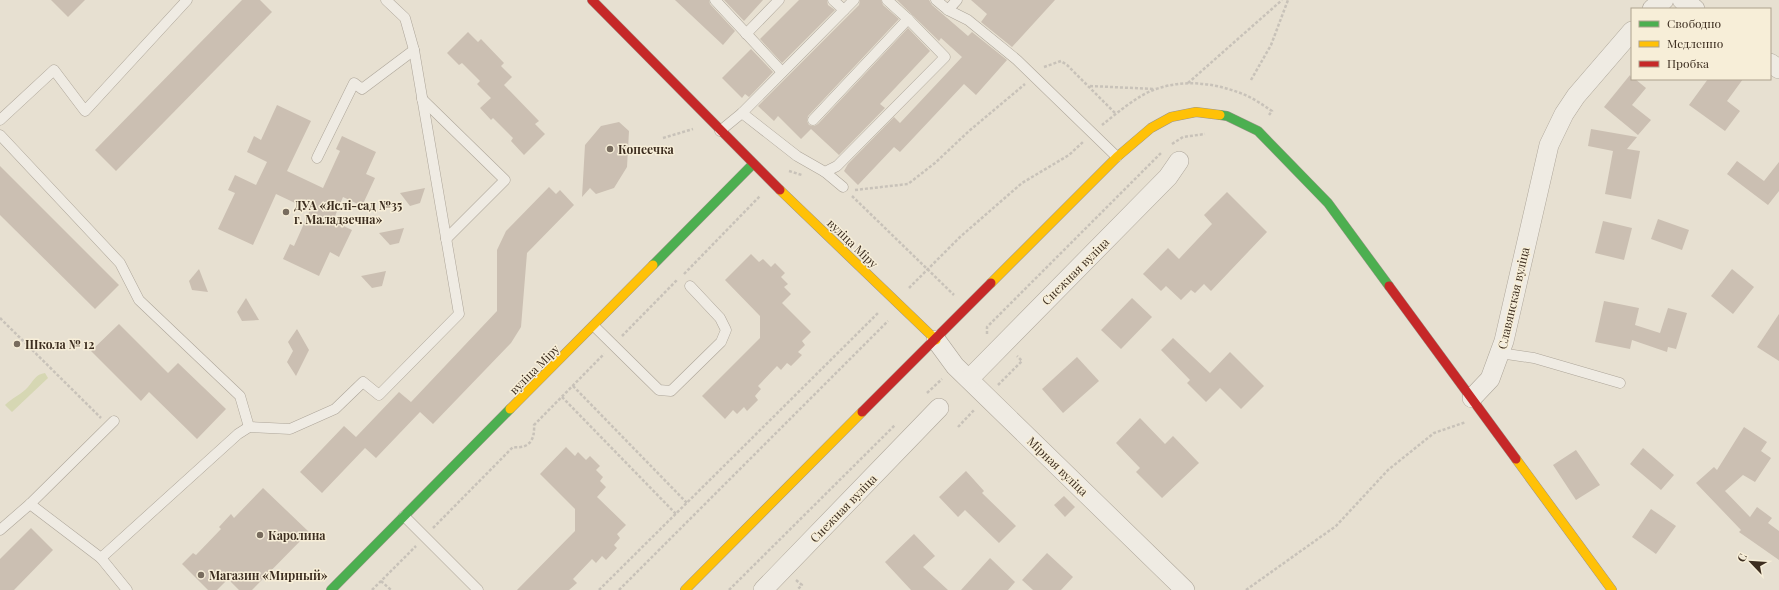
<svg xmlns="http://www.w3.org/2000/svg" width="1779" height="590" font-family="'Playfair Display',serif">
  <rect width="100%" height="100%" fill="#e7e0d1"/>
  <path fill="#d6d7b3" d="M45 373 48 378 12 412 5 405C12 398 22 394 28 387 33 381 36 374 45 373Z"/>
  <g fill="#cbbfb2">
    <polygon points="51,0 85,0 68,17"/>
    <polygon points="242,0 260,0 272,12 116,171 95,150"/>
    <polygon points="675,0 709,0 710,4 735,31 723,45"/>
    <polygon points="724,0 763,0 744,21"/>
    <polygon points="799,0 827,0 828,5 835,10 782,63 760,39"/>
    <polygon points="860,0 881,0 883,5 899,19 808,116 807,121 809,125 814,126 818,124 908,28 930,51 880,104 885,108 839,155 811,129 801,139 778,116 774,121 758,106 859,5"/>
    <polygon points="897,0 929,0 932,5 968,36 972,32 1007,60 976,95 964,84 900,152 894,147 858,185 844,171 848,164 894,117 900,123 962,57 941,38 939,41"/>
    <polygon points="971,0 1055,0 1012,47 981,22 987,14"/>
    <polygon points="468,32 478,42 481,39 504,63 501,66 512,77 504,85 539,121 535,124 545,134 524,155 511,141 513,138 493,118 491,120 480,108 491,98 477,84 480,81 462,63 459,65 447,53"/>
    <polygon points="751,49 773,72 749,97 745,94 742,98 722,78"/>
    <polygon points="1630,75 1632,79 1635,79 1646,88 1632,105 1651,120 1638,135 1604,107"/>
    <polygon points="1708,79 1743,79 1727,101 1740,111 1725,131 1689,105"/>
    <polygon points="277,105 311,121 287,171 323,188 340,151 336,149 342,136 376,152 366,174 375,178 362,206 343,197 333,221 352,230 339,257 330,252 319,276 283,259 290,244 294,246 310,210 276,194 253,245 218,229 235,193 228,190 235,175 256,185 267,162 247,152 254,136 261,140"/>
    <polygon points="619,122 629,131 627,167 614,188 596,194 590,188 582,197 585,145 601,126"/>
    <polygon points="1591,129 1637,137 1627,149 1640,151 1631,199 1605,194 1613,151 1588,146"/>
    <polygon points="1737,161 1764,181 1779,162 1779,191 1768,205 1727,174"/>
    <polygon points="0,166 119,285 95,309 0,215"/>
    <polygon points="549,187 556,194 560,190 574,205 527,253 521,327 511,343 433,424 420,412 376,458 365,448 322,493 300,472 344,426 356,437 399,392 411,402 497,311 497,250 506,231"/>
    <polygon points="425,188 420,203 410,206 400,193"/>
    <polygon points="1227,192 1267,232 1211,291 1204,284 1195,293 1191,290 1181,300 1166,286 1161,291 1143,274 1168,248 1179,259 1212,224 1204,215"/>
    <polygon points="1658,219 1689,230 1682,250 1651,239"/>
    <polygon points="1603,221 1632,228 1624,260 1595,253"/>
    <polygon points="404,228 399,243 390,245 379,233"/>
    <polygon points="751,254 759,262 763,259 771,267 775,263 785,273 781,277 788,284 784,287 791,294 782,303 811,332 802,341 805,345 798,352 802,355 791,366 787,363 781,370 777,366 758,386 761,389 755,396 758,400 747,411 744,407 737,414 733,410 725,419 702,396 760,338 760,316 725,280"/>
    <polygon points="199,269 208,292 192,290 189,281"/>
    <polygon points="1732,269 1754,287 1733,314 1711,296"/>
    <polygon points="386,271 382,286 372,288 361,276"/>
    <polygon points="246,298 259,320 242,321 237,312"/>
    <polygon points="1132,298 1152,317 1121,349 1101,330"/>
    <polygon points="1604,301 1639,308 1635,325 1660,333 1668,308 1687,313 1676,349 1668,347 1667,352 1632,340 1630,349 1595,342"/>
    <polygon points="1779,314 1779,361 1757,347"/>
    <polygon points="119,324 168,373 178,363 226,409 197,439 149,392 141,401 91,351"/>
    <polygon points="297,329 309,350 296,376 287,362 293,351 288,342"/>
    <polygon points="1173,338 1210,373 1230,352 1264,386 1241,409 1220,388 1206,402 1187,383 1190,380 1161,350"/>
    <polygon points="1077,357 1099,381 1063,413 1042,389"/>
    <polygon points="1140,418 1165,444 1173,436 1199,463 1162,498 1136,472 1140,468 1116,443"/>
    <polygon points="1744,427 1767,442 1761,451 1771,458 1755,482 1743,475 1725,491 1750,517 1757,507 1772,518 1768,523 1779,531 1779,560 1739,532 1741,530 1696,483 1714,467 1717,470"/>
    <polygon points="566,447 575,456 578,452 586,460 590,456 600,466 596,470 603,477 600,481 606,487 597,497 626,525 617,534 620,538 614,545 617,548 606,560 602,556 596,563 592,559 573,579 577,583 569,590 517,590 575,531 575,509 540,474"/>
    <polygon points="1643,448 1674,475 1661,490 1630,464"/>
    <polygon points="1576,450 1600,485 1576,500 1553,465"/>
    <polygon points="966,471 984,491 982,493 1016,526 999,543 965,510 958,517 939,497"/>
    <polygon points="263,488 309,532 252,590 239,590 228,579 217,590 208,590 182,564 193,553 196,555 221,529 219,527 231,514 234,518"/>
    <polygon points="1064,496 1075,507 1065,517 1054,505"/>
    <polygon points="1651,509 1676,526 1656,554 1632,537"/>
    <polygon points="31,528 53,550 14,590 0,590 0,559"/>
    <polygon points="914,534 935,556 923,567 948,590 911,590 885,562"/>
    <polygon points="1047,553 1073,577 1061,590 1033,590 1022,580"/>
    <polygon points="990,558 1015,582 1008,590 961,590"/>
  </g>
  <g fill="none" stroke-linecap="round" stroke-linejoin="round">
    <defs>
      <g id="lane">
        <polyline points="715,0 782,72"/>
        <polyline points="833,0 844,10"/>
        <polyline points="936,0 948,10 968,20 1017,60 1117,157"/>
        <polyline points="948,10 957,0"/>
        <polyline points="746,34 779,0"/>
        <polyline points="422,99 505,180 446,239"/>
        <polyline points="742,113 797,156 825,172 837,166 945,57 908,19 887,0"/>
        <polyline points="0,120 54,70 85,111 187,0"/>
        <polyline points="813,120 908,19"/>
        <polyline points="720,131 742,113 854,0"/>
        <polyline points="0,135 120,263 139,300 240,396 249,427"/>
        <polyline points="317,158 354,83 362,89 414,50"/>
        <polyline points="825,172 843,187"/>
        <polyline points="594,326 659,390 671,391 721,342 726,330 720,318 690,286"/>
        <polyline points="1500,353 1534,358 1620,383"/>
        <polyline points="30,504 101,558 238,434 249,427 290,429 335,409 363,382 379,395 459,314 414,50 405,18 386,0"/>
        <polyline points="404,516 478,590"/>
        <polyline points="0,530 30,504 114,421"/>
        <polyline points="101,558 127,590"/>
      </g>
      <g id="street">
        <polyline points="1682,0 1695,9"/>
        <polyline points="1652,9 1664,0"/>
        <polyline points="1770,63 1779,69"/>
        <polyline points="936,340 955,366 1185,590"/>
        <polyline points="969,379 1168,177 1179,161"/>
        <polyline points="1472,398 1490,379 1504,341 1549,145 1564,114 1576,96 1632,31"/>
        <polyline points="763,590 939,408"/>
      </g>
      <g id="fast">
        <polyline points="1220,115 1227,116 1258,131 1328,203 1389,286"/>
        <polyline points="653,265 753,164"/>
        <polyline points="331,590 510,409"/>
      </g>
      <g id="slow">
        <polyline points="780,190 936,340"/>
        <polyline points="991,283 1117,157 1151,128 1171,117 1196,112 1220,115"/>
        <polyline points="510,409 653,265"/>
        <polyline points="1516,459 1612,590"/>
        <polyline points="685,590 862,412"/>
      </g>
      <g id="jam">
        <polyline points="592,0 780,190"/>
        <polyline points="1389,286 1516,459"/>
        <polyline points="862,412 991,283"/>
      </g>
    </defs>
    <use href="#lane" stroke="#ada599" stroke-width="11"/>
    <use href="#street" stroke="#ada599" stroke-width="20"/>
    <use href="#fast" stroke="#9c958a" stroke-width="10"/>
    <use href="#slow" stroke="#9c958a" stroke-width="10"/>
    <use href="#jam" stroke="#9c958a" stroke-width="10"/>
    <g stroke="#c8c2b9" stroke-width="2.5" stroke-dasharray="3 2" stroke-linecap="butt">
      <polyline points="1044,67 1061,61 1067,65 1116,114"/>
      <polyline points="1251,80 1271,45 1288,0"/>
      <polyline points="1188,83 1282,0"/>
      <polyline points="1090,86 1154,89"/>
      <path d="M1102 125C1117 113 1138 95 1156 89 1185 79 1215 83 1243 94 1253 98 1263 105 1272 111L1269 115"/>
      <polyline points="663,138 693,129"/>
      <polyline points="1172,144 1183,137 1205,134"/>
      <polyline points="789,171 802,175"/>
      <polyline points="855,190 908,184 935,163 969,131 1025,84"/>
      <polyline points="852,196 954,295"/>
      <polyline points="684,274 760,196"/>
      <polyline points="909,288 960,237 1022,183 1069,155 1084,141"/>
      <polyline points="0,318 101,418"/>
      <polyline points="987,334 987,327 1161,153"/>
      <polyline points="622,336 677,280"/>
      <polyline points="998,385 1022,361 1017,356"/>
      <polyline points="573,386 687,503"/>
      <polyline points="927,393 942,379"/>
      <polyline points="562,397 676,514"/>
      <polyline points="958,427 975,409"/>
      <path d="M433 528 513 447C529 449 535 440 534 425L604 354"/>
      <polyline points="796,580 802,585 797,590"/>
      <polyline points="381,581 391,590"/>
      <polyline points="372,590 416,546"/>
      <polyline points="599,590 879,312"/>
      <polyline points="619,590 888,321"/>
      <polyline points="729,590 895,425"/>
      <polyline points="1246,590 1336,526 1388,470 1434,433 1466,422"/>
    </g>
    <use href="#lane" stroke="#efebe3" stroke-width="10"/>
    <use href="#street" stroke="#efebe3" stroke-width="19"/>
    <use href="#fast" stroke="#4caf50" stroke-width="9"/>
    <use href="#slow" stroke="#ffc107" stroke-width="9"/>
    <use href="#jam" stroke="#c62828" stroke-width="9"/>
  </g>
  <g fill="#786c5e" stroke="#f7eed8" stroke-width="1.5">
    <circle cx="610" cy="149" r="4"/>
    <circle cx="286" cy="212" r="4"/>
    <circle cx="17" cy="344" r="4"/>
    <circle cx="260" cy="535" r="4"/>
    <circle cx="201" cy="575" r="4"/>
  </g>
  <g text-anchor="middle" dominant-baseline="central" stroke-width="3" stroke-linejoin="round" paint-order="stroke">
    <g font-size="12" font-weight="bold" fill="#3d2e20" stroke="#f7eed8" text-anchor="start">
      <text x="618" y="149">Копеечка</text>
      <text x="294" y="205">ДУА «Яслі-сад №35<tspan x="294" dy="14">г. Маладзечна»</tspan></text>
      <text x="25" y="344">Школа № 12</text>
      <text x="268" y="535">Каролина</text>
      <text x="209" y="575">Магазин «Мирный»</text>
    </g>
    <g font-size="12" fill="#3d2e20" stroke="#f7eed8">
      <text transform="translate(853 243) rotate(44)">вуліца Міру</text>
      <text transform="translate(1075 271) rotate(-45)">Снежная вуліца</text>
      <text transform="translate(1513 298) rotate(-77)">Славянская вуліца</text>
      <text transform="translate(534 369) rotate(-45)">вуліца Міру</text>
      <text transform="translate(1058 466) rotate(44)">Мірная вуліца</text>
      <text transform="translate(843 508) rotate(-46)">Снежная вуліца</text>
    </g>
  </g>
  <rect x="1631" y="8" width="140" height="72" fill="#f7eed8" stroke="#ada18e"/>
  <rect x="1639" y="21" width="20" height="6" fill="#4caf50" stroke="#ada18e"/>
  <text x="1667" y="28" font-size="12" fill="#3d2e20">Свободно</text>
  <rect x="1639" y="41" width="20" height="6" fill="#ffc107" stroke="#ada18e"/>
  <text x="1667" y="48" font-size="12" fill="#3d2e20">Медленно</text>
  <rect x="1639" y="61" width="20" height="6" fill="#c62828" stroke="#ada18e"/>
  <text x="1667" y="68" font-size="12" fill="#3d2e20">Пробка</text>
  <g transform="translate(1751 562) rotate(295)" stroke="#f7eed8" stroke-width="3" paint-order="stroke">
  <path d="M0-3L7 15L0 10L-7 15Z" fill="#3d2e20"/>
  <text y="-6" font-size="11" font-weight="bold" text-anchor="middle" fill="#3d2e20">С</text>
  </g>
</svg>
